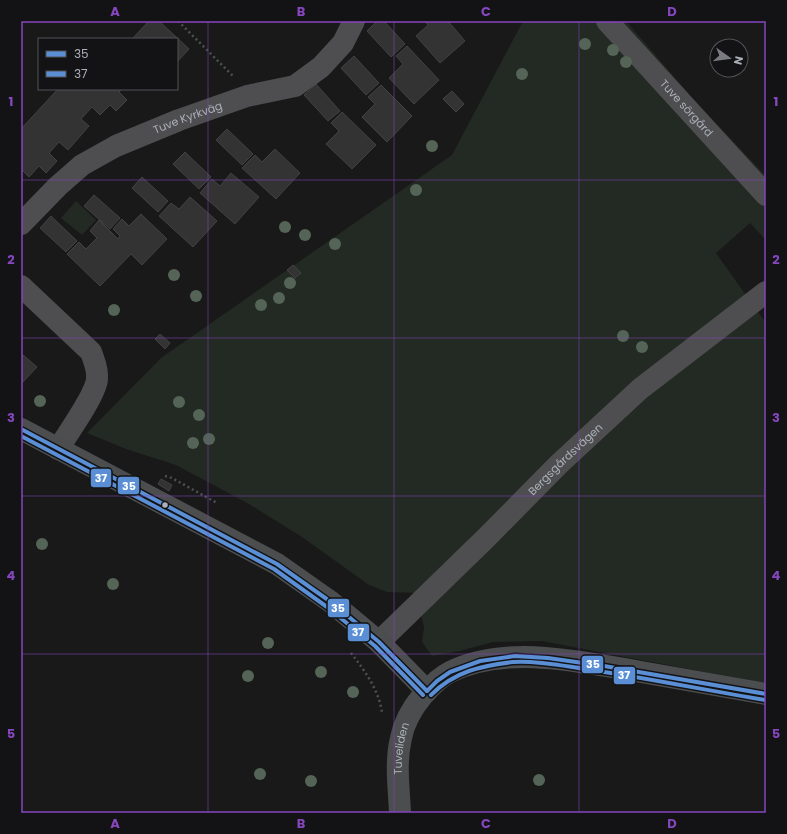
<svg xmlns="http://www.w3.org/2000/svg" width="787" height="834" font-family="Poppins,sans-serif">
  <rect width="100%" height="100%" fill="#191919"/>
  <g fill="#232923">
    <polygon points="523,21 626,21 695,101 766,176 766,240 750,223 716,253 766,323 766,684 542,641 493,642 460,651 432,656 422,642 424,627 416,593 387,592 369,585 302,537 249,504 176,465 126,449 87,433 161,358 452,155"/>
    <polygon points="76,201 96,220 82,235 61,218"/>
  </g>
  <g fill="#333334" stroke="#424245">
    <polygon points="149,21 159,21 189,49 177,62 177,39 132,39"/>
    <polygon points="377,21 384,21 405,44 391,57 367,31"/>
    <polygon points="425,21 448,21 465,41 440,63 416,36 428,25"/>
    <polygon points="407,46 439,80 414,104 389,78 403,64 396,56"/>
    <polygon points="354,56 379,83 366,95 341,68"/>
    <polygon points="316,84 340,111 328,121 304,95"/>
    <polygon points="381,85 412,116 387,142 362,117 375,104 368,97"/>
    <polygon points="58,89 122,89 119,92 127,100 116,111 110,105 100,115 92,107 81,119 89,126 68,150 59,142 49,153 57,161 46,173 39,166 29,177 21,169 21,129"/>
    <polygon points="452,91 464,104 456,112 443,99"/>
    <polygon points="342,112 376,145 352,169 326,144 339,131 331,123"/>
    <polygon points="227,129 253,154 242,165 216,140"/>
    <polygon points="275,149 300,173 276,199 242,168 255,155 262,162"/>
    <polygon points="185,152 211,177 199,189 173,164"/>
    <polygon points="231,173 259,197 235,224 200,193 212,179 220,186"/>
    <polygon points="142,177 168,201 158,212 132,188"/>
    <polygon points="94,195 120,218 110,229 84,206"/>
    <polygon points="190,197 217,221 193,247 159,216 171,203 179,209"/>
    <polygon points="141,214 167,239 142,265 131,254 100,286 67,254 79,242 86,249 97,238 90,231 99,220 118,239 120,236 113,229 122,219 129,226"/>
    <polygon points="51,216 77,241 66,252 40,228"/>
    <polygon points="293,265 301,273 295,278 287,270"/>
    <polygon points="160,334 170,343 165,349 155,339"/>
    <polygon points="23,355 37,367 21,384 21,357"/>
    <polygon points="161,479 172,485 169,491 158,484"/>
  </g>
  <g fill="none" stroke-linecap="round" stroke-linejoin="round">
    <g stroke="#4f5052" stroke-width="2.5" stroke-dasharray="2 3" stroke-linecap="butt">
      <polyline points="178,21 233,76"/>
      <polyline points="165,476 172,478 217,503"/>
      <path d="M351 653C365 671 379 690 382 713"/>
    </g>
    <g stroke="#4e4e51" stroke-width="22">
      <path id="s1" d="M607 21 766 195"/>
      <path id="s2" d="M21 224 58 186 82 165 116 146 179 120 247 96 295 86 321 67 343 43 354 21"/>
      <path d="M21 286 91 352C94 361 98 369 97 379 96 394 67 435 58 449"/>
      <path id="s3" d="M379 642 488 536 559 464 640 389 766 292"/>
    </g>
    <g stroke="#4c4d4f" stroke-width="22">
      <polyline points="21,429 277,564 331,602 379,642 427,691"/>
      <path id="s4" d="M400 813C399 788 395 763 401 738 404 722 413 707 423 695 431 686 440 677 450 672 506 644 582 662 641 672 683 679 724 687 766 694"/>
    </g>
    <defs>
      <g id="bus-1">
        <polyline points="21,429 277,564 331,602 379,642 427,691"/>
        <polyline points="427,691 437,681 450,672 480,661 515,656 548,658 604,666 766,694"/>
      </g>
      <g id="bus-2">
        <polyline points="21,436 274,569 327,607 375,646 423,695"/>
        <path d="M431 695C455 671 481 666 513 662 535 660 564 666 586 669 646 678 705 690 765 700"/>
      </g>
    </defs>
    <use href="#bus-1" stroke="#131315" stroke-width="7"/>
    <use href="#bus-2" stroke="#131315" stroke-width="7"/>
    <use href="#bus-1" stroke="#5a8fd5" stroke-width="4"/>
    <use href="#bus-2" stroke="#5a8fd5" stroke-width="4"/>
  </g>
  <g fill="#546456">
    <circle cx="585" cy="44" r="6"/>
    <circle cx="613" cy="50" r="6"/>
    <circle cx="626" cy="62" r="6"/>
    <circle cx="522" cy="74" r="6"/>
    <circle cx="432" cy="146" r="6"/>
    <circle cx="416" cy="190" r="6"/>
    <circle cx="285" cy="227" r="6"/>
    <circle cx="305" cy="235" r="6"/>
    <circle cx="335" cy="244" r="6"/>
    <circle cx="174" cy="275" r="6"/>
    <circle cx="290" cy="283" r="6"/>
    <circle cx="196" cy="296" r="6"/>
    <circle cx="279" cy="298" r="6"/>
    <circle cx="261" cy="305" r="6"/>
    <circle cx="114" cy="310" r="6"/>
    <circle cx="623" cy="336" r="6"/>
    <circle cx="642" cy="347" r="6"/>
    <circle cx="40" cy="401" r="6"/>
    <circle cx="179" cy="402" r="6"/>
    <circle cx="199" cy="415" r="6"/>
    <circle cx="209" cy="439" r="6"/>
    <circle cx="193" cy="443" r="6"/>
    <circle cx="42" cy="544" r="6"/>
    <circle cx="113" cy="584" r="6"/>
    <circle cx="268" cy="643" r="6"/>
    <circle cx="321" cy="672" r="6"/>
    <circle cx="248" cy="676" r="6"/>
    <circle cx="353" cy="692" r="6"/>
    <circle cx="260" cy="774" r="6"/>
    <circle cx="539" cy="780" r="6"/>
    <circle cx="311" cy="781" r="6"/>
  </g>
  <path fill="none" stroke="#8546be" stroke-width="1" stroke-opacity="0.55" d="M208 21V813M394 21V813M579 21V813M21 180H766M21 338H766M21 496H766M21 654H766"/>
  <circle fill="#acb0b8" stroke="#131315" stroke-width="1.5" cx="165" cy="505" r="3.5"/>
  <g text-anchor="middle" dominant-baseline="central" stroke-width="4" stroke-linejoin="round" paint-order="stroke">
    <g font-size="11" fill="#acb0b8" stroke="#131315">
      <text stroke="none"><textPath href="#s1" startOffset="118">Tuve sörgård</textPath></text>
      <text stroke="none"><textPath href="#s2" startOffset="201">Tuve Kyrkväg</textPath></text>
      <text stroke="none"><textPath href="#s3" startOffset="261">Bergsgårdsvägen</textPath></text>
      <text stroke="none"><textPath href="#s4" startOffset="65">Tuveliden</textPath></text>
    </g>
  </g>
  <g stroke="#131315" stroke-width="1.5">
    <rect x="90" y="468" width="22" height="20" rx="4" fill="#5a8fd5"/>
    <rect x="117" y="476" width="23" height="19" rx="4" fill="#5a8fd5"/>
    <rect x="327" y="598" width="23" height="20" rx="4" fill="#5a8fd5"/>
    <rect x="347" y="623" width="23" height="19" rx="4" fill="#5a8fd5"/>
    <rect x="581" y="655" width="23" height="19" rx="4" fill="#5a8fd5"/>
    <rect x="613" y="666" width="23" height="19" rx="4" fill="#5a8fd5"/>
  </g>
  <g font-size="11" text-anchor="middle" font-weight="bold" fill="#fff">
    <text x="101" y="482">37</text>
    <text x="129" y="490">35</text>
    <text x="338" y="612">35</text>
    <text x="358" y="636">37</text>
    <text x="593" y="668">35</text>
    <text x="624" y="679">37</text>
  </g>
  <rect width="787" height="834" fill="none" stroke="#131315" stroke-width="44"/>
  <rect x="38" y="38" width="140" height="52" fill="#131315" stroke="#505256"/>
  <rect x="46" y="51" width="20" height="6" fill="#5a8fd5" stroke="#505256"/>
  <text x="74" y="58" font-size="12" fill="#acb0b8">35</text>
  <rect x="46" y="71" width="20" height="6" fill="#5a8fd5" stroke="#505256"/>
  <text x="74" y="78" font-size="12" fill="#acb0b8">37</text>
  <g transform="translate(729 58) rotate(104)"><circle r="19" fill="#131315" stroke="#505256"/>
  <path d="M0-3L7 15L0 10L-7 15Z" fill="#797b80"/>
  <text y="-6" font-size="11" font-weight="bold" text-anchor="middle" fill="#acb0b8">N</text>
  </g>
  <rect x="22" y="22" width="743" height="790" fill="none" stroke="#8546be" stroke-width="1.5"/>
  <g font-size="13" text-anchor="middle" font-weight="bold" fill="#8546be">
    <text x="115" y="16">A</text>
    <text x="301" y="16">B</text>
    <text x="486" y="16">C</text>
    <text x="672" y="16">D</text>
    <text x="11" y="106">1</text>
    <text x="776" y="106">1</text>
    <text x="11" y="264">2</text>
    <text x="776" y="264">2</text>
    <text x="11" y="422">3</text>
    <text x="776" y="422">3</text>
    <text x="11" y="580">4</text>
    <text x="776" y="580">4</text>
    <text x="11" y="738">5</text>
    <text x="776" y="738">5</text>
    <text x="115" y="828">A</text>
    <text x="301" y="828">B</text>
    <text x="486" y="828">C</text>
    <text x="672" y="828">D</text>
  </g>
</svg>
